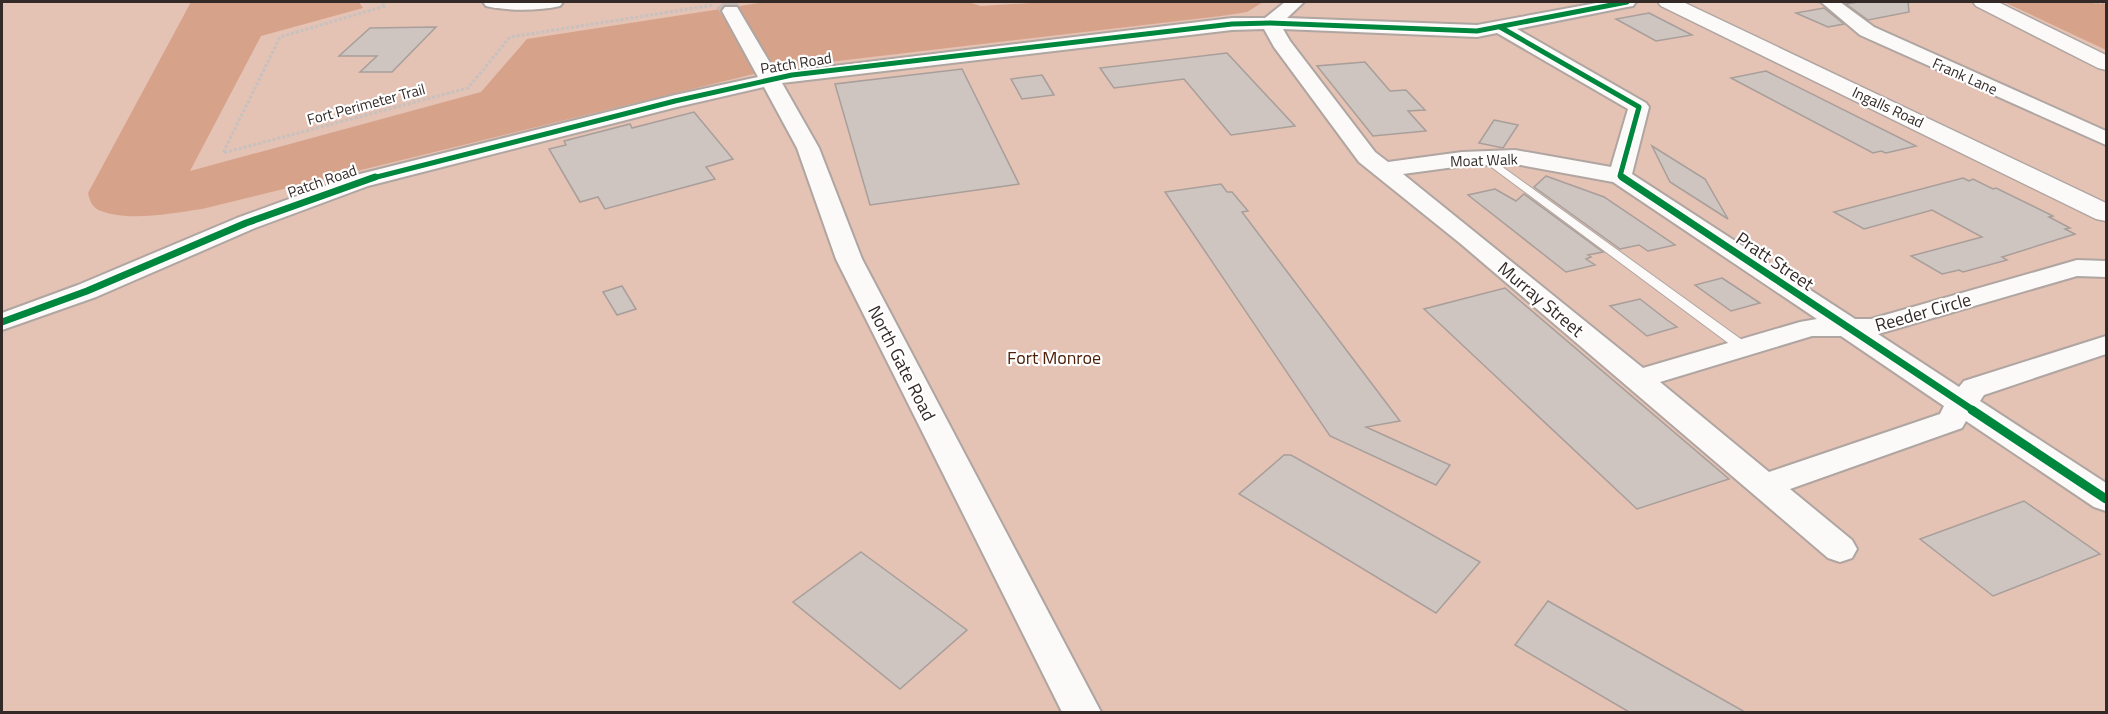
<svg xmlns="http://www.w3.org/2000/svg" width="2108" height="714" font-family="'Titillium Web',sans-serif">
  <rect width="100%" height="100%" fill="#ece0da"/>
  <rect fill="#e4c2b4" x="2" y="2" width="2104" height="710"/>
  <g fill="#d7a28a">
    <path d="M191 2H359L363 8 261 36 190 171 481 92 527 39 766 2H968L981 6 1048 2H1263L1247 12 1221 16 778 68 202 209C173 213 129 222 101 211 92 208 90 201 88 193Z"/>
    <polygon points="2004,2 2106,2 2106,50"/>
  </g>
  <g fill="#cfc5c0" stroke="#a89e9a" stroke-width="1.5">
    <polygon points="1858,2 1908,2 1909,12 1868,20 1846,4"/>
    <polygon points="1824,8 1844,24 1828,27 1796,13"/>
    <polygon points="1649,13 1692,35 1656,41 1616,19"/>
    <polygon points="436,27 392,72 360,72 377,56 339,56 370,28"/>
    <polygon points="1227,53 1295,126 1231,135 1184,79 1114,88 1100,68"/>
    <polygon points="1365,62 1390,91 1406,90 1425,110 1408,111 1426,131 1373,136 1317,66"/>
    <polygon points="962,69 1019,184 870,205 835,84"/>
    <polygon points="1766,71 1916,146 1886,153 1881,151 1873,153 1731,78"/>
    <polygon points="1042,75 1054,95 1022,99 1011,79"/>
    <polygon points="694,112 733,159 706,167 715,179 605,209 598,197 580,202 549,149 566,145 564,141 630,124 632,128"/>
    <polygon points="1494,120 1518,125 1503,148 1479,143"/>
    <polygon points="1652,146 1705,179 1728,219 1670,182"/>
    <polygon points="1546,176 1604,197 1675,245 1648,251 1639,245 1620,249 1534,187"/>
    <polygon points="1963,178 1969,181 1973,179 1993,189 1996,188 2053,216 2049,217 2070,228 2065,229 2075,234 2002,257 2007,260 1963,272 1959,270 1942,274 1911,256 1982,237 1932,210 1864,229 1834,212"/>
    <polygon points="1221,184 1227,192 1232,192 1248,211 1242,212 1400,421 1366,427 1450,465 1436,485 1330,436 1165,192"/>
    <polygon points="1495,189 1516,201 1524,194 1603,252 1588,255 1591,257 1586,259 1595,265 1566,272 1468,195"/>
    <polygon points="1722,278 1760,303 1731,311 1695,285"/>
    <polygon points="622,286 636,309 617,315 603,292"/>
    <polygon points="1505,288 1729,479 1637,509 1424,309"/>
    <polygon points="1640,299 1667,320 1677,327 1647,336 1610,306"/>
    <polygon points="1284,455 1291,455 1480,562 1436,613 1239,494"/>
    <polygon points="2024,501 2100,554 1993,596 1920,539"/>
    <polygon points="861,552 967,630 900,689 793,602"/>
    <polygon points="1548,601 1745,712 1629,712 1515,645"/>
  </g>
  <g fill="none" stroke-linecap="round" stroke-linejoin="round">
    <polyline stroke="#c7bcb6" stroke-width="20" stroke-dasharray="20 10" stroke-linecap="butt" points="725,2 731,11"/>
    <defs>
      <polygon id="service" points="1486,155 1749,345 1751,348 1749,351 1739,351 1482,160 1482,156"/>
      <g id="minor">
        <path d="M483 2H563L560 6C538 11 508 11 486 6Z"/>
        <path d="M1285 2H1304L1287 18 1477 25 1602 2H1636L1633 6 1627 7 1517 29 1646 103 1649 107 1632 174 1855 319H1871L2077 260 2106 261V277L2077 276 1878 334 1959 387 1964 381 2106 336V354L1984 395 1980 401 2106 483V511L2094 507 1966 421 1962 428 1790 489 1852 540 1857 549 1852 558 1840 562 1828 558 1461 244 1359 162 1274 47 1264 29 1232 30 782 83 819 148 862 259 1101 712H1062L836 259 797 148 764 87 677 107 368 186 255 228 96 297 2 330V313L78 285 237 218 352 176 675 95 758 77 722 11 725 7H737L776 73 1232 18H1265ZM1283 29 1477 37 1497 33 1628 109 1611 167 1515 150 1462 152 1388 162 1375 152 1290 41ZM1515 164 1613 182 1817 319 1800 322 1643 368 1403 174 1462 166ZM1812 336H1841L1944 406 1940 414 1769 472 1660 382Z"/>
        <polygon points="1821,2 1840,2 1874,27 2106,131 2106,145 1860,35"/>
      </g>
      <g id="tertiary">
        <polygon points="1658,2 1683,2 2106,203 2106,221 2096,219 1661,6"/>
        <polygon points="1973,2 1998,2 2106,55 2106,70 2098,68 1976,6"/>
      </g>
    </defs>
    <use href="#service" stroke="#afa5a1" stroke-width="2"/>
    <use href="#minor" stroke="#afa5a1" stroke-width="4"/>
    <use href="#tertiary" stroke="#afa5a1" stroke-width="3"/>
    <g stroke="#c7c1bf" stroke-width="3" stroke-dasharray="3 2" stroke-linecap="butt">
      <polyline points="382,2 385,6 280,37 223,153 468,88 510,37 714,5"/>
      <polyline points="2094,2 2106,3"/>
    </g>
    <use href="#service" fill="#fcfaf9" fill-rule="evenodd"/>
    <use href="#minor" fill="#fcfaf9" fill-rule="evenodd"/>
    <use href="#tertiary" fill="#fcfaf9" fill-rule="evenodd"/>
    <defs>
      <g id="cycleway-far2">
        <polyline points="1500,27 1639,107 1620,176 1624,179"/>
        <polyline points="369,179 675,101 792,75 1232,24 1270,23 1477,31 1627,2"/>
      </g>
      <g id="cycleway-far1">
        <polyline points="1622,177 1974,411"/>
        <polyline points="2,322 87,291 246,223 375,177"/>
      </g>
      <polyline id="cycleway" points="1972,410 2106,499"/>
    </defs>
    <use href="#cycleway-far2" stroke="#fff" stroke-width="8"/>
    <use href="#cycleway-far1" stroke="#fff" stroke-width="10"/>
    <use href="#cycleway" stroke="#fff" stroke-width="13"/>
    <use href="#cycleway-far2" stroke="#00873e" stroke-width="5"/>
    <use href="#cycleway-far1" stroke="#00873e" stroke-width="7"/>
    <use href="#cycleway" stroke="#00873e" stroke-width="9"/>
  </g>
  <g text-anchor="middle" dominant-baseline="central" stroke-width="4.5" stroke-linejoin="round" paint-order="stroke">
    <g font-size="15" fill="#332a27" stroke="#fff">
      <text transform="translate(796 63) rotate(-9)">Patch Road</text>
      <text transform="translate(1965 76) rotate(24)">Frank Lane</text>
      <text transform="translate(366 104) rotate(-15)">Fort Perimeter Trail</text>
      <text transform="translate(1888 107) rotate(25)">Ingalls Road</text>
      <text transform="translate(1484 160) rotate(-2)">Moat Walk</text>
      <text transform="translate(322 181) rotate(-19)">Patch Road</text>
    </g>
    <g font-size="18" fill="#332a27" stroke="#fff">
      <text transform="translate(1775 261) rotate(34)">Pratt Street</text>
      <text transform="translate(1541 299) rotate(40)">Murray Street</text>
      <text transform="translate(1923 312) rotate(-16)">Reeder Circle</text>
      <text transform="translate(902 363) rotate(63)">North Gate Road</text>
    </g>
    <g font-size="18" fill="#4e2009" stroke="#fff">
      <text x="1054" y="357">Fort Monroe</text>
    </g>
  </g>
  <rect width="2108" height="714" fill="none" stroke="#332a27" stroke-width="6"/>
</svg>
